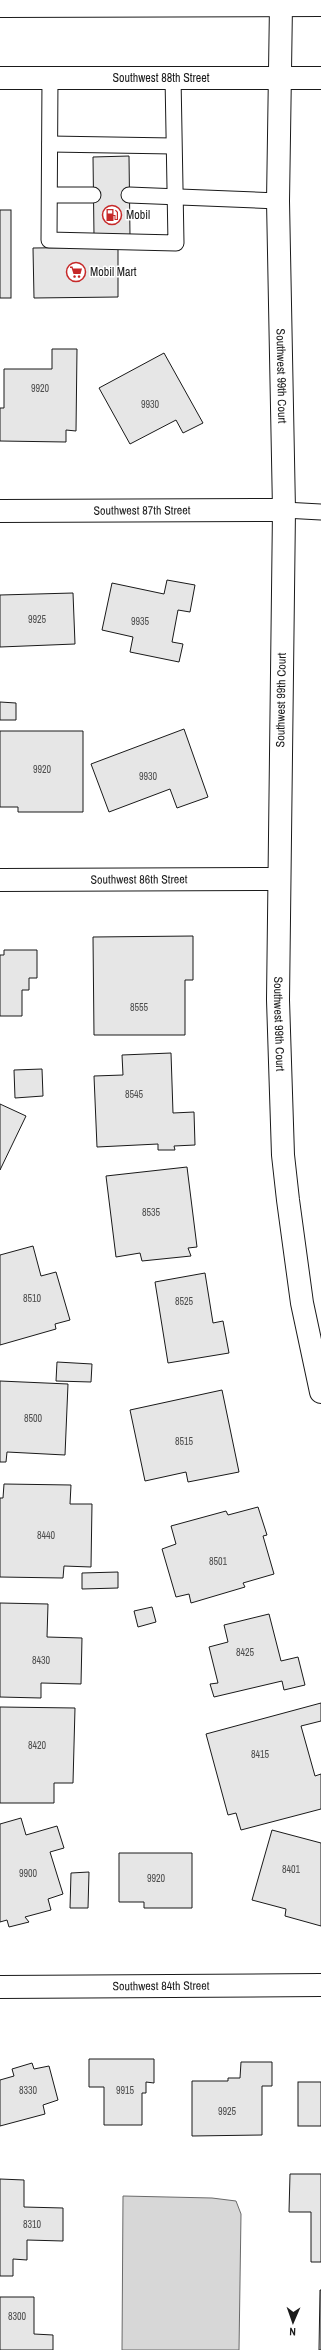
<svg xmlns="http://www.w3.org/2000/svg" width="321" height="2350" font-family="'Archivo Narrow',sans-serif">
  <rect width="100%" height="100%" fill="#fff"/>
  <polygon fill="#d7d7d7" stroke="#6a6a6a" points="123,2196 212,2198 236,2201 241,2214 239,2350 122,2350"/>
  <g fill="#e6e6e6" stroke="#1a1a1a">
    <polygon points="129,156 130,236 94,236 93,157"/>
    <rect x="0" y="210" width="11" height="88"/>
    <polygon points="118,247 118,297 34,298 33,248"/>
    <polygon points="52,349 77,349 76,431 66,430 66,442 0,441 0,408 4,408 4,369 52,369"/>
    <polygon points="164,353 203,423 183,433 176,420 130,444 99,388"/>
    <polygon points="167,580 195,585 190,612 178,610 172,642 183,644 179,662 130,652 133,637 102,630 112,583 164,594"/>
    <polygon points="73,593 75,644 0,647 0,595"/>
    <polygon points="0,702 16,703 16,720 0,720"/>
    <polygon points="184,729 208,797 177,808 170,789 109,812 91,764"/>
    <polygon points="0,731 83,731 83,812 18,812 18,807 0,807"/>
    <polygon points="193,936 193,980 185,980 185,1035 94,1035 93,937"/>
    <polygon points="4,950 37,950 37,978 29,978 29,990 22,990 22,1016 0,1016 0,955 4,955"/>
    <polygon points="171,1053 173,1113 194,1112 195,1145 174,1146 175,1150 158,1150 158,1144 97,1147 94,1076 123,1075 122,1055"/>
    <polygon points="42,1069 43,1096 15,1098 14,1070"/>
    <polygon points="0,1104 26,1116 0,1170"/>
    <polygon points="187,1167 197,1247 188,1248 191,1256 142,1261 140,1253 116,1257 106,1176"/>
    <polygon points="33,1246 41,1276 56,1272 70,1320 55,1324 56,1329 0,1345 0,1255"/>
    <polygon points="205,1273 213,1323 223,1321 229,1353 168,1363 155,1282"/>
    <polygon points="57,1362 92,1364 91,1382 56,1381"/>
    <polygon points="0,1381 68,1384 65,1455 7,1452 6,1462 0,1462"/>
    <polygon points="222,1390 239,1472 188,1482 186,1472 145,1481 130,1410"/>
    <polygon points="4,1484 71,1485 70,1504 92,1504 91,1567 64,1566 63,1578 0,1577 0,1498 3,1498"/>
    <polygon points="258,1507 267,1535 263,1536 274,1574 243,1583 245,1587 191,1603 189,1594 176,1597 162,1549 176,1544 171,1526 226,1511 228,1515"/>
    <polygon points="118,1572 118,1588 82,1589 82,1573"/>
    <polygon points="0,1603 48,1604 47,1637 82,1638 81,1684 41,1683 41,1698 0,1697"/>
    <polygon points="152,1607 156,1622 138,1627 134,1611"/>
    <polygon points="269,1614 281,1661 298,1657 305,1685 284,1690 282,1681 214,1697 210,1684 218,1683 209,1647 228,1642 224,1625"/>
    <polygon points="321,1703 321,1721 301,1726 315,1776 321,1774 321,1809 241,1830 236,1813 228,1815 206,1734"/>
    <polygon points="0,1707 75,1708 73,1783 54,1783 54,1803 0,1803"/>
    <polygon points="21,1818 26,1835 57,1826 64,1848 50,1852 63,1894 48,1899 51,1910 25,1917 29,1922 9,1927 7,1920 0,1922 0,1824"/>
    <polygon points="272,1830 321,1843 321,1926 285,1916 286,1909 252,1900"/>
    <polygon points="119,1853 192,1853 192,1908 144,1908 144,1902 119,1902"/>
    <polygon points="89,1872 88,1908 70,1908 71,1873"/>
    <polygon points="89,2059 154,2059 154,2083 146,2082 146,2093 142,2093 142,2125 104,2125 104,2087 89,2087"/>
    <polygon points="241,2062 272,2062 272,2086 262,2086 262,2135 192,2136 192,2081 228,2081 228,2078 240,2078"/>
    <polygon points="32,2063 34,2069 49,2066 58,2100 43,2105 45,2114 0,2126 0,2080 14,2076 12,2069"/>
    <rect x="298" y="2082" width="23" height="44"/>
    <polygon points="290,2174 321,2174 321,2262 311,2262 311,2212 289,2212"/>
    <polygon points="0,2179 24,2180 24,2207 63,2208 63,2241 27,2240 27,2260 13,2259 13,2276 0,2276"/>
    <polygon points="320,2290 321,2290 321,2350 319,2350"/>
    <polygon points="0,2297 34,2297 34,2334 53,2335 53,2350 0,2350"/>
  </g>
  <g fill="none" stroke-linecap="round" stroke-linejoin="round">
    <defs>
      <g id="lane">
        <polyline points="50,78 49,240 176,243 173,77"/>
        <polyline points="50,144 173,146"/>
        <polyline points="50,195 93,195"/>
        <polyline points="129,195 278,201"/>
        <polyline points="284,510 321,512"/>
      </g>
      <g id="street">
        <path id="s1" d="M0 511 284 510"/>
        <path id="s2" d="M0 880 278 879"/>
        <path id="s3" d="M0 1987 321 1985"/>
      </g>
      <g id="secondary">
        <path id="s4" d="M281 5 278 201 284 510 278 1000 283 1155 288 1200 302 1303 321 1392"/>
      </g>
      <g id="primary">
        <polyline points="0,6 321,5"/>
        <path id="s5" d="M0 78H321"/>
      </g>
    </defs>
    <use href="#lane" stroke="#1a1a1a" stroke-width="17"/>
    <use href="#street" stroke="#1a1a1a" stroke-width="24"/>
    <use href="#secondary" stroke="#1a1a1a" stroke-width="24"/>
    <use href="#primary" stroke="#1a1a1a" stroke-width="24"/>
    <use href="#lane" stroke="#fff" stroke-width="15"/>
    <use href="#street" stroke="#fff" stroke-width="22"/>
    <use href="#secondary" stroke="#fff" stroke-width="22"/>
    <use href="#primary" stroke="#fff" stroke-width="22"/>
  </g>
  <defs>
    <symbol id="fuel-ring" viewBox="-11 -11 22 22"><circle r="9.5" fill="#fff" stroke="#c62828" stroke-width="1.5"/><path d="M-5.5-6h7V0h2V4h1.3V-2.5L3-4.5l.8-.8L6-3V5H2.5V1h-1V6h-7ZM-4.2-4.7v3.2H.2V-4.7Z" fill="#c62828"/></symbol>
    <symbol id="supermarket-ring" viewBox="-11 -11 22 22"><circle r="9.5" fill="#fff" stroke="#c62828" stroke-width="1.5"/><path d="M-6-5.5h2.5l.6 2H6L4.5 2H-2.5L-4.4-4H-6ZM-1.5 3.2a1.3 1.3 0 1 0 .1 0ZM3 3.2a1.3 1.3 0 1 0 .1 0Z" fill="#c62828"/></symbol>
  </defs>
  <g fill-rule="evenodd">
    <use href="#fuel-ring" x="101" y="204" width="22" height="22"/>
    <use href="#supermarket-ring" x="65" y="261" width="22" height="22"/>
  </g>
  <g text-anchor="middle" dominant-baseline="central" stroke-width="3" stroke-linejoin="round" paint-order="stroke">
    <g font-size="10" fill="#4d4d4d">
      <text x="40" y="388">9920</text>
      <text x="150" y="404">9930</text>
      <text x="37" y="619">9925</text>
      <text x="140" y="621">9935</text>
      <text x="42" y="769">9920</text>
      <text x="148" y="776">9930</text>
      <text x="139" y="1007">8555</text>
      <text x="134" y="1094">8545</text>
      <text x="151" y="1212">8535</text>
      <text x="32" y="1298">8510</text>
      <text x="184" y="1301">8525</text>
      <text x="33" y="1418">8500</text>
      <text x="184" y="1441">8515</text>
      <text x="46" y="1535">8440</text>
      <text x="218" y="1561">8501</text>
      <text x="245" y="1652">8425</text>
      <text x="41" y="1660">8430</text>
      <text x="37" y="1745">8420</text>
      <text x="260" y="1754">8415</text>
      <text x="291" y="1869">8401</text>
      <text x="28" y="1873">9900</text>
      <text x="156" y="1878">9920</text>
      <text x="28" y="2090">8330</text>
      <text x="125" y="2090">9915</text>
      <text x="227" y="2111">9925</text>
      <text x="32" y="2224">8310</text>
      <text x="17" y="2316">8300</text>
    </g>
    <g font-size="12" fill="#1a1a1a" stroke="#fff">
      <text stroke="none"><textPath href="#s5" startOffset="161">Southwest 88th Street</textPath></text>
      <text stroke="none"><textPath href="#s4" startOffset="371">Southwest 99th Court</textPath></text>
      <text stroke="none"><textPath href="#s1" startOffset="142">Southwest 87th Street</textPath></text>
      <text transform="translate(281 700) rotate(-89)">Southwest 99th Court</text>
      <text stroke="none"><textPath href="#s2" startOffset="139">Southwest 86th Street</textPath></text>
      <text stroke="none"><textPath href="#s4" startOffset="1019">Southwest 99th Court</textPath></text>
      <text stroke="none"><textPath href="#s3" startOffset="161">Southwest 84th Street</textPath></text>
    </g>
    <g font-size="12" fill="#1a1a1a" stroke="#fff" text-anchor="start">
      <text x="126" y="215">Mobil</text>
      <text x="90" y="272">Mobil Mart</text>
    </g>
  </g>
  <g transform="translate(293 2322) rotate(182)" stroke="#ffffff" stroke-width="3" paint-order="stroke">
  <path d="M0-3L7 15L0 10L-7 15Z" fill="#1a1a1a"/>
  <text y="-6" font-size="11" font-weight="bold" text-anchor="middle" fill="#1a1a1a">N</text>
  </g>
</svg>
